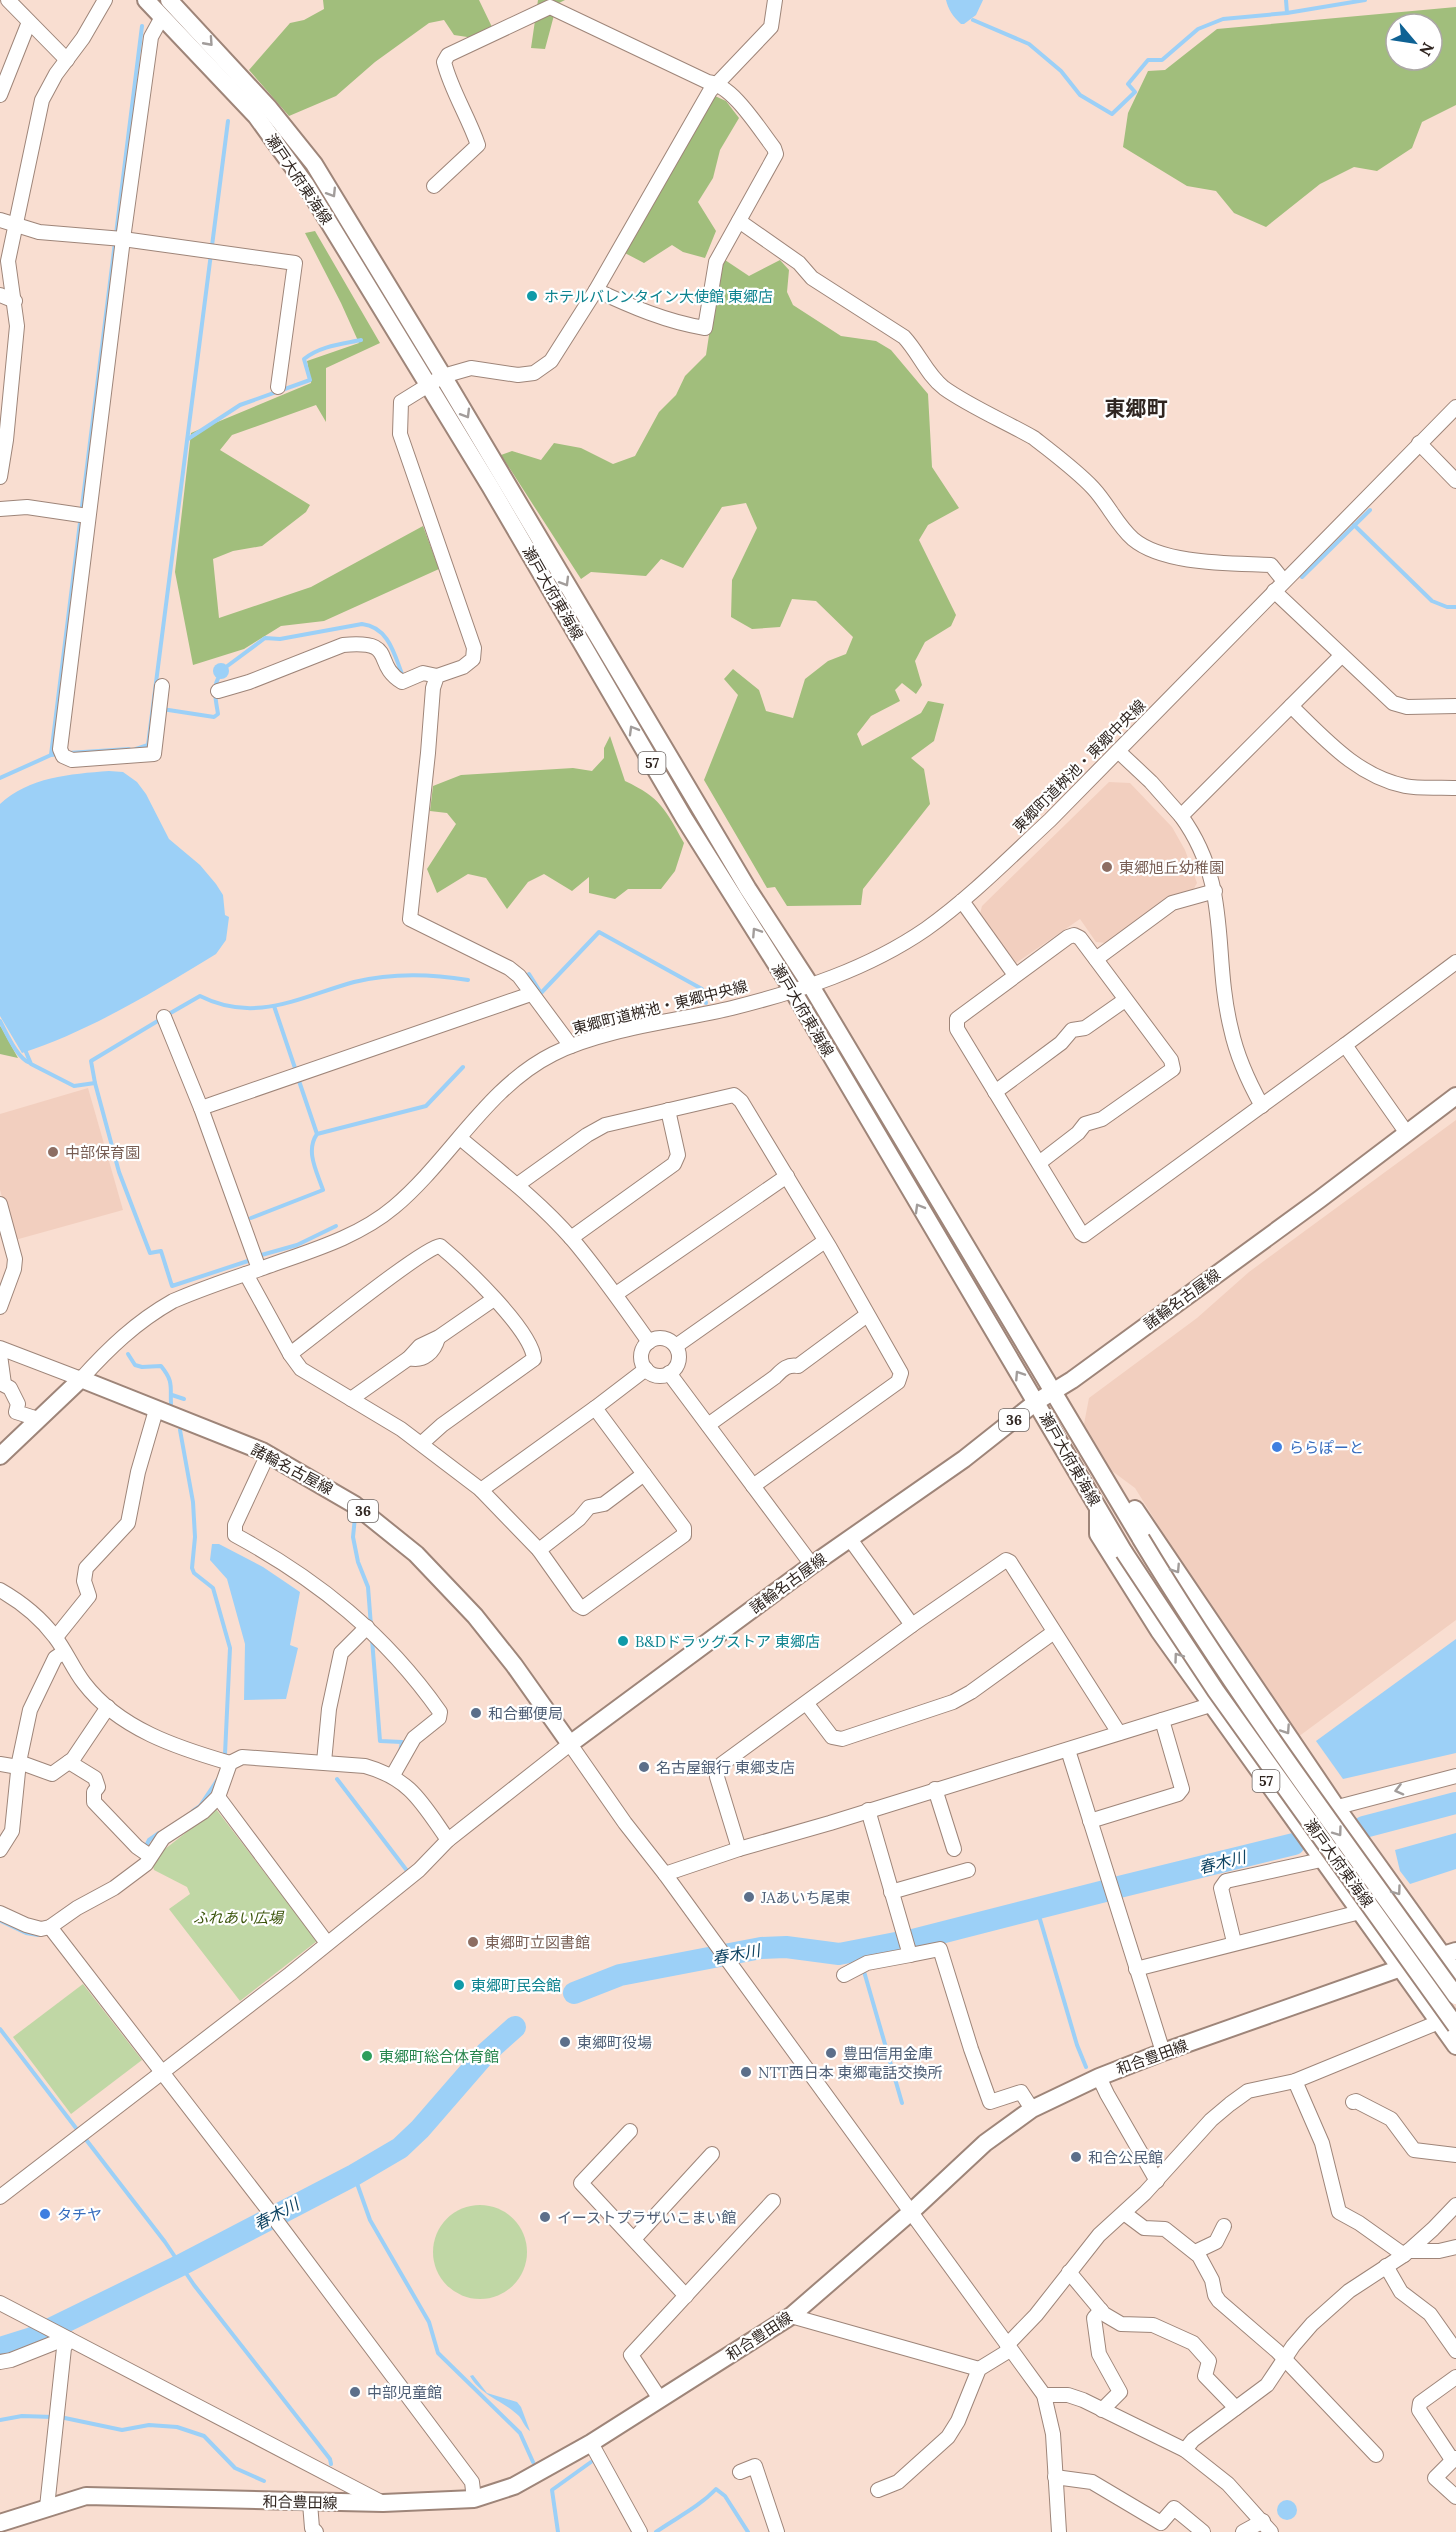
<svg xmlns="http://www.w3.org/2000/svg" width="1456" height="2532" font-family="Lora,'Noto Sans JP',serif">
  <rect width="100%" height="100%" fill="#f9ded1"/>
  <g fill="#f2cfbf">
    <polygon points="1109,782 1130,783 1172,827 1185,850 1197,883 1192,892 1164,901 1129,925 1106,943 1096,942 1080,919 1016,963 980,914 982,906"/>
    <polygon points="88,1088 123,1210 15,1240 0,1190 0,1114"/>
    <polygon points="1456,1120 1456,1620 1298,1737 1199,1591 1135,1488 1112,1471 1084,1424 1089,1398 1197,1318 1249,1272"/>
  </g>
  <g fill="#c0d7a5">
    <polygon points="216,1809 317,1941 240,2001 169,1909 190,1894 187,1887 154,1870 151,1860"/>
    <polygon points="83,1984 142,2060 71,2114 13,2037"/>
    <circle cx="480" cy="2252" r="47"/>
  </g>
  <g fill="#a1be7c" fill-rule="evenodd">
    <polygon points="323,0 479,0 492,27 474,38 454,35 444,20 429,23 375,62 336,96 289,116 249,70 290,23 304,20 324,9"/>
    <polygon points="538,0 565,0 557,4 545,49 531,48"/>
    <path d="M1456 7V105L1422 122 1412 148 1377 171 1354 167 1320 184 1266 227 1234 213 1216 191 1187 186 1123 147 1128 113 1148 71 1165 70 1217 29ZM1396 24H1432V60H1396Z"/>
    <polygon points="715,96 726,101 739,118 720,150 713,178 698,202 716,231 705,258 683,252 672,245 644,263 623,252"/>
    <polygon points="315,231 380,343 326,368 326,422 316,405 232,435 220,450 310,505 306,512 262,546 233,551 213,559 219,618 311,587 423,526 439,569 324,621 281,626 244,649 193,665 175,572 191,433 311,383 307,361 359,343 341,303 305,233"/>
    <polygon points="725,260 749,276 780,260 789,270 787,292 793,305 841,336 876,341 891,350 928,394 932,467 959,508 928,525 919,540 956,615 951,626 925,642 915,661 922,685 916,694 902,683 895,690 900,701 871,716 857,734 862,746 921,713 928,701 944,704 934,741 911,758 924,769 930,804 863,889 861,905 787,906 775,887 767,888 704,780 738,695 724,679 733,669 759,690 766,711 793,718 805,679 828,661 846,654 853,637 816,601 792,599 780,627 752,629 731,617 732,580 757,528 746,503 722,507 683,568 661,559 646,576 591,572 581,579 501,455 512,451 541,460 554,443 581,448 613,464 635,456 659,412 676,395 685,376 706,355 718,276"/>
    <path d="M610 736 625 781C661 798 665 809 684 843L675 871 661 889H628L615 899 589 893V877L572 891 544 874 528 882 507 909 486 878 468 874 437 893 427 869 456 824 447 813 430 811 433 786 461 775 573 768 592 771 604 758V748Z"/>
    <polygon points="0,1026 1,1027 18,1058 0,1054"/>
  </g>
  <g fill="#9cd0f7">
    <path d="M946 0H983L976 15 964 24H961C953 17 948 9 946 0Z"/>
    <circle cx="221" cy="671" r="8"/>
    <path d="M109 771 123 772 137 782 146 794 169 839 200 865 216 884 223 895 225 915 229 917 226 940 216 954C155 991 90 1031 22 1053L0 1016V804C29 777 70 774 109 771Z"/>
    <polygon points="212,1544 219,1544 263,1567 300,1592 290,1645 298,1648 286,1699 244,1700 245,1644 227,1579 210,1560"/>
    <polygon points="1456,1639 1456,1753 1343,1779 1316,1741"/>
    <polygon points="1456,1833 1456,1869 1410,1884 1400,1871 1395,1850"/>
    <path d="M473 2375 487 2393 517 2402 521 2407 530 2431C525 2428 523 2421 519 2416 504 2401 481 2396 470 2376Z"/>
    <circle cx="1287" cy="2510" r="10"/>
  </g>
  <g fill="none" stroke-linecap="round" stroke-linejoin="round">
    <g stroke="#9cd0f7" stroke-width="4">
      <polyline points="1286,0 1287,13"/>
      <polyline points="973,20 1029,44 1061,71 1080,95 1112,114 1135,92 1128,84 1148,60 1162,60 1198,29 1223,19 1287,13 1365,0"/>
      <path d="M188 439 240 405 310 380 304 359C320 346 342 344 361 340"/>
      <polyline points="1354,525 1432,601 1447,607 1456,607"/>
      <polyline points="1302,577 1370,510"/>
      <path d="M226 667 265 638 280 639 362 624C388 627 394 653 402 674"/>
      <path d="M162 709 214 717 218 714C216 701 212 686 220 675"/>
      <polyline points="136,749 148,745 228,121"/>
      <polyline points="68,753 129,749"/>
      <polyline points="51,755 142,26"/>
      <polyline points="0,778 51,755 60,754"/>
      <polyline points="529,974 541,993 599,932 702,989 706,1003"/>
      <polyline points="274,1006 296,1071"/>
      <path d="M167 1015 200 996C255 1024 300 997 354 982 391 973 432 974 468 980"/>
      <path d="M0 1021C7 1034 17 1058 30 1063"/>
      <polyline points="26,1052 31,1064 74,1086 95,1083 119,1172 150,1253 161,1251 172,1286 251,1260"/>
      <polyline points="298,1078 317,1134"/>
      <polyline points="95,1083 91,1061 161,1019"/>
      <path d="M251 1218 323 1190C317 1172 305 1151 317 1134L426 1106 463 1067"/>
      <polyline points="258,1256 297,1245 336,1226"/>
      <path d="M128 1354 135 1365 142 1367 161 1366C174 1382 170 1386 171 1404"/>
      <polyline points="172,1395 184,1399"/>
      <polyline points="180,1430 193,1502 195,1537 192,1568 194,1573 213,1588 230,1648 225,1754"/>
      <polyline points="355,1517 353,1537 358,1562 368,1587 371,1626"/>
      <polyline points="372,1639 380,1741 402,1742 400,1752"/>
      <polyline points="337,1779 408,1872"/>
      <polyline points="193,1811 200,1806 218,1779"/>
      <polyline points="145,1848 149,1840 159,1833"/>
      <polyline points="1037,1909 1077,2045 1086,2067"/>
      <polyline points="1,1921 26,1933 38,1935"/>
      <polyline points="863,1960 864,1949"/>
      <polyline points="863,1968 902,2103"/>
      <polyline points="0,2029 79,2132"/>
      <polyline points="84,2137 165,2242 194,2285 330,2459 331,2464"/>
      <polyline points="354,2175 370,2220 429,2322 438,2353 520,2433 533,2462"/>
      <polyline points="60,2417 122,2430 149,2425 177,2427 204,2436 235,2468 264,2481"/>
      <polyline points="0,2420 22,2416 53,2417"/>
      <polyline points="558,2532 552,2490 591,2462"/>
      <path d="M656 2532C676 2518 699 2507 716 2489L725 2496 748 2532"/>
    </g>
    <g stroke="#9cd0f7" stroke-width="22">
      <polyline points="1364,1827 1456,1803"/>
      <polyline points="1115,1888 1294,1844"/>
      <polyline points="913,1940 1105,1891"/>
      <polyline points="574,1993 620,1975 761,1948 786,1947 839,1954 901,1942"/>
      <polyline points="0,2348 32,2338 181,2265 354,2175 400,2148 420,2129 486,2053 515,2027"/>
    </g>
    <defs>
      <g id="minor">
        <polyline points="8,0 67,60"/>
        <polyline points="162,17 151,37 123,239 60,749 63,756 72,760 154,754 162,686"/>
        <polyline points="0,95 29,22"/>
        <path d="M434 186 478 145C468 116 451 90 444 62L448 55 550 7 708 82C733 85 759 129 774 148L776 154 716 262 705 328C667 322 630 306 596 290"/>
        <polyline points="0,220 39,232 123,239 295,263 278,387"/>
        <path d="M739 221 799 263 812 278 904 337C919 353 927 375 944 388 969 406 1006 422 1034 438 1054 454 1076 470 1093 488 1108 504 1117 525 1133 539 1164 565 1232 563 1271 565L1283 580"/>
        <polyline points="0,295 15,301"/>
        <polyline points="1419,443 1456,481"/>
        <polyline points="0,477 6,440 17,326 8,261 42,100 56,74 83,38 105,0"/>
        <polyline points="0,509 27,507 88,516"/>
        <polyline points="1274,591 1393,703 1407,707 1456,706"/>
        <path d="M1341 656 1291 706C1325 739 1357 776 1405 786 1421 789 1439 787 1456 788"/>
        <path d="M218 691 249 682 343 645C399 640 371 663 402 682L423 673 437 676"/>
        <polyline points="1118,751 1151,782 1181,816"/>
        <polyline points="962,901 1015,975"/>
        <polyline points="1096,959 1172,903 1215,891"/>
        <polyline points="164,1017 201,1108 259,1269"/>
        <polyline points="571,1046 519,976 509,968 410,919 428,753 433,688 437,676 463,667 473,659 474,648 400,434 401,402 443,376 471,368 518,375 534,373 551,361 596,290 710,91 771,27 775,0"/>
        <polyline points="995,1092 1061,1043 1072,1030 1085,1028 1125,1000"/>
        <path d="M1262 1106C1248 1081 1237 1057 1231 1029 1212 952 1232 886 1181 816L1291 706"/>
        <polyline points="201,1108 531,994"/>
        <polyline points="1406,1132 1345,1045 1456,962"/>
        <path d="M460 1138C498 1170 539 1201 572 1239 600 1272 624 1307 649 1342"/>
        <polyline points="1039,1163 1078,1133 1085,1124 1102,1119 1173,1069 1171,1060 1080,938 1074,935 1068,937 957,1019 957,1029 1081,1233 1084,1235 1345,1045"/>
        <polyline points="517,1185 587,1135 605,1125 734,1095 741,1101 830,1248 901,1373 898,1382 753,1486"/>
        <polyline points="0,1204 15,1259 14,1269 0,1307"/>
        <polyline points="571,1238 674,1164 678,1155 668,1110"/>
        <polyline points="246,1274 290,1354 301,1369 401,1429 480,1489 539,1550 578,1605 583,1608 684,1535 684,1528 595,1408 646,1369"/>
        <polyline points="616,1294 787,1176"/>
        <circle cx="660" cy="1357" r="19"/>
        <polyline points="676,1346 825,1241"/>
        <path d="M0 1348 81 1379C109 1348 136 1322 173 1301 201 1289 230 1279 260 1269 306 1252 356 1239 394 1207 450 1160 487 1087 553 1054 602 1029 677 1021 732 1008 800 991 868 969 926 929 971 897 1010 857 1050 820L1456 407"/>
        <path d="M290 1354C312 1338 424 1247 440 1246 463 1265 532 1330 534 1359L442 1425 422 1443"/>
        <polyline points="0,1355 4,1384"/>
        <path d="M409 1358C424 1362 434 1352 438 1338"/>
        <polyline points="669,1373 812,1565"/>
        <polyline points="0,1383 10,1388 18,1404 16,1412 38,1419"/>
        <polyline points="351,1399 409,1358 420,1346 439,1337 494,1299"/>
        <path d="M708 1425 775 1377C782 1370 787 1364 798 1366L867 1315"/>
        <path d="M268 1454 235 1525V1535C318 1580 385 1634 440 1712L439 1718 414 1738 393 1775"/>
        <polyline points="481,1490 595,1408"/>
        <polyline points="850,1539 912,1625"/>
        <polyline points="539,1550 579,1519 589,1507 604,1504 644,1474"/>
        <path d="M0 1590C21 1602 40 1617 55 1637 66 1651 73 1669 84 1683 119 1729 178 1748 230 1763"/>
        <polyline points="56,1637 89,1596 84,1581 86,1568 128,1523 138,1472 156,1410"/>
        <polyline points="807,1704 832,1737 842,1739 953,1702 971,1692 1054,1632"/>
        <polyline points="1068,1750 1163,2052"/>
        <polyline points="19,1762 52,1774 73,1759 108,1707"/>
        <polyline points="69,1762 95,1778 98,1787 94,1792 94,1802 137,1847 150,1856"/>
        <polyline points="324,1762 329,1709 341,1653 367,1627"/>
        <polyline points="0,1764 18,1767"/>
        <polyline points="935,1789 954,1849"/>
        <polyline points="218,1797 327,1943"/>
        <polyline points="868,1810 910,1955 940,1949 971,2049 990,2102 1021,2092 1032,2109"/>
        <polyline points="1296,1818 1456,1776"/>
        <polyline points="1090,1821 1178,1794 1182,1789 1162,1720"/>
        <polyline points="739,1849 717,1777 717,1771 722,1764 912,1625 1006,1560 1010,1562 1119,1733"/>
        <polyline points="0,1850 12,1831 19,1762 30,1710 55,1658 64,1652"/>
        <polyline points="665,1874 739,1849 830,1823 1220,1702"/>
        <polyline points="891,1892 968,1870"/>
        <path d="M0 1913 26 1925 41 1929 50 1927 77 1908 114 1888 146 1864 163 1838 203 1812 218 1797 230 1763 242 1757 365 1766C411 1779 422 1803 448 1840"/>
        <polyline points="50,1927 266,2207 472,2482 474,2499"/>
        <polyline points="1234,1942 1221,1888 1226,1881 1321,1860"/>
        <polyline points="1136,1969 1360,1912"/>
        <polyline points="844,1975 867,1963 910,1955"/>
        <polyline points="1099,2077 1107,2094 1157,2181"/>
        <polyline points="1295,2081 1322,2143 1339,2212 1359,2223 1404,2255"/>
        <polyline points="1353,2102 1356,2101 1391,2119 1414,2150 1456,2155"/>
        <polyline points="630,2131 581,2183 686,2296"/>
        <polyline points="0,2197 290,1974 419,1870 448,1840 570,1744 625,1823 665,1874 1044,2395 1053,2434 1059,2532"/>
        <polyline points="1124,2213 1144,2228 1165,2229 1199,2256 1212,2280 1215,2295 1219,2301 1277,2351 1376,2455"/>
        <polyline points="634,2239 712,2154"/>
        <polyline points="1408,2251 1439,2251 1456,2247"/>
        <polyline points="1195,2252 1216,2242 1224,2226"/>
        <polyline points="1386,2266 1401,2292 1430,2314 1456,2351"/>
        <polyline points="1069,2272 1104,2314 1121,2324 1153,2325 1193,2343 1209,2361 1205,2376 1236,2408"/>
        <polyline points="0,2303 381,2502"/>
        <polyline points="1101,2310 1094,2318 1099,2354 1120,2392 1102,2410"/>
        <polyline points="791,2316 979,2369"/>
        <polyline points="1007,2345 1036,2315 1099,2235 1145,2193 1211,2120 1230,2104 1248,2091 1295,2081 1439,2022"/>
        <polyline points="0,2362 11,2360 54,2343"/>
        <polyline points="1456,2377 1420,2403 1419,2410 1451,2458 1456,2458"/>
        <polyline points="1044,2395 1068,2395 1083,2400 1185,2450 1228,2484 1271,2532"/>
        <polyline points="660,2399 631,2355 773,2201"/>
        <polyline points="591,2443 640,2532"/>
        <polyline points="1185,2450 1193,2440 1267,2385 1293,2346 1312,2324 1349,2291 1404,2255 1433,2229 1456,2205"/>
        <polyline points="1455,2458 1435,2478 1456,2497"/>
        <polyline points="740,2472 755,2466 777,2532"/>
        <polyline points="1055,2477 1092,2482 1161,2523 1174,2508 1203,2532"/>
        <polyline points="878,2490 898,2482 948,2437 958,2421 979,2369 1010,2350"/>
        <polyline points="310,2503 312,2528 316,2532"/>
        <polyline points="47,2507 64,2348 69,2339"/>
        <polyline points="1243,2532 1263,2521"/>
      </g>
      <g id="major">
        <polyline points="146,0 256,116 306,185 490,486 684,818 793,991 1124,1552"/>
        <polyline points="169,0 269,108 314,164 443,376 748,889 811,986 1141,1539"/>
        <polyline points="0,1456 81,1379 262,1451 355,1505 416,1554 475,1616 514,1665 570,1744 812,1565 964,1459 1036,1402 1072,1380 1320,1199 1456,1096"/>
        <polyline points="1098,1509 1098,1534 1159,1631 1456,2046"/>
        <polyline points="1135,1509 1337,1808 1456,1974"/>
        <polyline points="0,2523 86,2496 383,2503 474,2499 514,2486 591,2443 791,2316 911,2212 985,2143 1032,2109 1099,2077 1163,2052 1401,1968 1456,1951"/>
      </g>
    </defs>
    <use href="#minor" stroke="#9e8579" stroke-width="16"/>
    <use href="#major" stroke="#9e8579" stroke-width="20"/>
    <use href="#minor" stroke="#fff" stroke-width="14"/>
    <use href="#major" stroke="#fff" stroke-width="16"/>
    <defs>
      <g id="major-bridge">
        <path d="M1141 1539C1237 1698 1348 1846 1456 1996"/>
        <polyline points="1124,1552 1216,1691 1456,2026"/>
      </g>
    </defs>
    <use href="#major-bridge" stroke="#9e8579" stroke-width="20" stroke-linecap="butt"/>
    <use href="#major-bridge" stroke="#fff" stroke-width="16"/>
  </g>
  <defs><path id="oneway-chevron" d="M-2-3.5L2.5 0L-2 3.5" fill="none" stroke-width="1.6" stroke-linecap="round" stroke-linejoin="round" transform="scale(1.5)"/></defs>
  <g stroke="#a29d9b">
    <use href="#oneway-chevron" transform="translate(209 42) rotate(48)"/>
    <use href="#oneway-chevron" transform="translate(332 193) rotate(58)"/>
    <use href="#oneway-chevron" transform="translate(466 414) rotate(59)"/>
    <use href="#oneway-chevron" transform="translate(565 582) rotate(59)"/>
    <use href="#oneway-chevron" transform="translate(633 730) rotate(-120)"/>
    <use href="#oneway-chevron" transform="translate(756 932) rotate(-123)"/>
    <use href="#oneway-chevron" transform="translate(919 1208) rotate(-120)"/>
    <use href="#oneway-chevron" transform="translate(1019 1375) rotate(-123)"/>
    <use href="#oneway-chevron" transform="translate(1176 1569) rotate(57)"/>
    <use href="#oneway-chevron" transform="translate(1178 1657) rotate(-126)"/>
    <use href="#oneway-chevron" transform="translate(1286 1730) rotate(56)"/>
    <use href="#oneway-chevron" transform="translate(1399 1790) rotate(166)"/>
    <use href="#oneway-chevron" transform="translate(1338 1832) rotate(54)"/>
    <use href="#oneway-chevron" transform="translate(1397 1891) rotate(54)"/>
  </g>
  <g fill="#0f9aa8" stroke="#fff" stroke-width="2">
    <circle cx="532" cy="296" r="6"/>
    <circle cx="623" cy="1641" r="6"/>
    <circle cx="459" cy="1985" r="6"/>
  </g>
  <g fill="#8d6e63" stroke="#fff" stroke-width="2">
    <circle cx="1107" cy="867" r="6"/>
    <circle cx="53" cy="1152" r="6"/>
    <circle cx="473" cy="1942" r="6"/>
  </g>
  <g fill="#3f7fe0" stroke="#fff" stroke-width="2">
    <circle cx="1277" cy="1447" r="6"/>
    <circle cx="45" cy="2214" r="6"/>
  </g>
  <g fill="#5c6f8a" stroke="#fff" stroke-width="2">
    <circle cx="476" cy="1713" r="6"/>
    <circle cx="644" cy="1767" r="6"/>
    <circle cx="749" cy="1897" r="6"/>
    <circle cx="565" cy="2042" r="6"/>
    <circle cx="831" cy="2053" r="6"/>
    <circle cx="746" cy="2072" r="6"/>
    <circle cx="1076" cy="2157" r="6"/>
    <circle cx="545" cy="2217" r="6"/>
    <circle cx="355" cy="2392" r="6"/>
  </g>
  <circle fill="#2e9e5b" stroke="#fff" stroke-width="2" cx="367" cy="2056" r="6"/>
  <g text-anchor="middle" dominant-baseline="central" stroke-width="4.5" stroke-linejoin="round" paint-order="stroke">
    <g fill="#fff" stroke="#6e6764" stroke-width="1.5">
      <rect x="638.5" y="752" width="27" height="22" rx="4.5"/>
      <rect x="999" y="1409" width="30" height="22" rx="4.5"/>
      <rect x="348" y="1500" width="30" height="22" rx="4.5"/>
      <rect x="1252.5" y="1770" width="27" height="22" rx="4.5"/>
    </g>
    <g font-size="14" font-weight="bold" fill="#302621">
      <text x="652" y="763">57</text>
      <text x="1014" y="1420">36</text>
      <text x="363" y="1511">36</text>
      <text x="1266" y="1781">57</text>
    </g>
    <g font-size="15" fill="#302621" stroke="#fff">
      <text transform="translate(299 179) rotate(56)">瀬戸大府東海線</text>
      <text transform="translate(553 593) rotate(60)">瀬戸大府東海線</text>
      <text transform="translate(1079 766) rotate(-45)">東郷町道桝池・東郷中央線</text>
      <text transform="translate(660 1007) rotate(-14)">東郷町道桝池・東郷中央線</text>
      <text transform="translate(803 1010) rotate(59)">瀬戸大府東海線</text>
      <text transform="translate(1182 1299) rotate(-36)">諸輪名古屋線</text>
      <text transform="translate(1070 1459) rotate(60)">瀬戸大府東海線</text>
      <text transform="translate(292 1469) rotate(28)">諸輪名古屋線</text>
      <text transform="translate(788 1583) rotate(-36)">諸輪名古屋線</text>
      <text transform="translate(1339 1863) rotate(54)">瀬戸大府東海線</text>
      <text transform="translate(1152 2057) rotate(-20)">和合豊田線</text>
      <text transform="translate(759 2336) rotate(-33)">和合豊田線</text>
      <text transform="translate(300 2502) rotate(1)">和合豊田線</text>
    </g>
    <g font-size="15" fill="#0d838f" stroke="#fff" text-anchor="start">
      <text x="544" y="296">ホテルバレンタイン大使館 東郷店</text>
      <text x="635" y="1641">B&amp;Dドラッグストア 東郷店</text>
      <text x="471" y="1985">東郷町民会館</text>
    </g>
    <g font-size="15" fill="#785e54" stroke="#fff" text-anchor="start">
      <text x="1119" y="867">東郷旭丘幼稚園</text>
      <text x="65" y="1152">中部保育園</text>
      <text x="485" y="1942">東郷町立図書館</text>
    </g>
    <g font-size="15" fill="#366cbe" stroke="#fff" text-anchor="start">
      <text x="1289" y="1447">ららぽーと</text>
      <text x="57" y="2214">タチヤ</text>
    </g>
    <g font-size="15" fill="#4e5e75" stroke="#fff" text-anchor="start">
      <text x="488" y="1713">和合郵便局</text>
      <text x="656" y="1767">名古屋銀行 東郷支店</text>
      <text x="761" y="1897">JAあいち尾東</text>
      <text x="577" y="2042">東郷町役場</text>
      <text x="843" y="2053">豊田信用金庫</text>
      <text x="758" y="2072">NTT西日本 東郷電話交換所</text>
      <text x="1088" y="2157">和合公民館</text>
      <text x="557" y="2217">イーストプラザいこまい館</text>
      <text x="367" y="2392">中部児童館</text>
    </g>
    <g font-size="15" font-style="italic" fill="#3b540b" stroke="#fff">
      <text x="238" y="1917">ふれあい広場</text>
    </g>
    <g font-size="15" fill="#27864d" stroke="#fff" text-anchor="start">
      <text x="379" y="2056">東郷町総合体育館</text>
    </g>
    <g font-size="16" font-style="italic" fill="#0e4362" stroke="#fff">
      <text transform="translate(1222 1862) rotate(-14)">春木川</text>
      <text transform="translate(736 1954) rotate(-10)">春木川</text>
      <text transform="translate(276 2214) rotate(-28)">春木川</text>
    </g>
    <g font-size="21" font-weight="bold" fill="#302621" stroke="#fff">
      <text x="1136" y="408">東郷町</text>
    </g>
  </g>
  <g transform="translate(1414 42) rotate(119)"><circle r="28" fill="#ffffff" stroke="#aca8a6" stroke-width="1.5"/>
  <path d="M0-4.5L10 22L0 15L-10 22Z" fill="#0f6294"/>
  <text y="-9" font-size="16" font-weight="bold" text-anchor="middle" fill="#302621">N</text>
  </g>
</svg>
